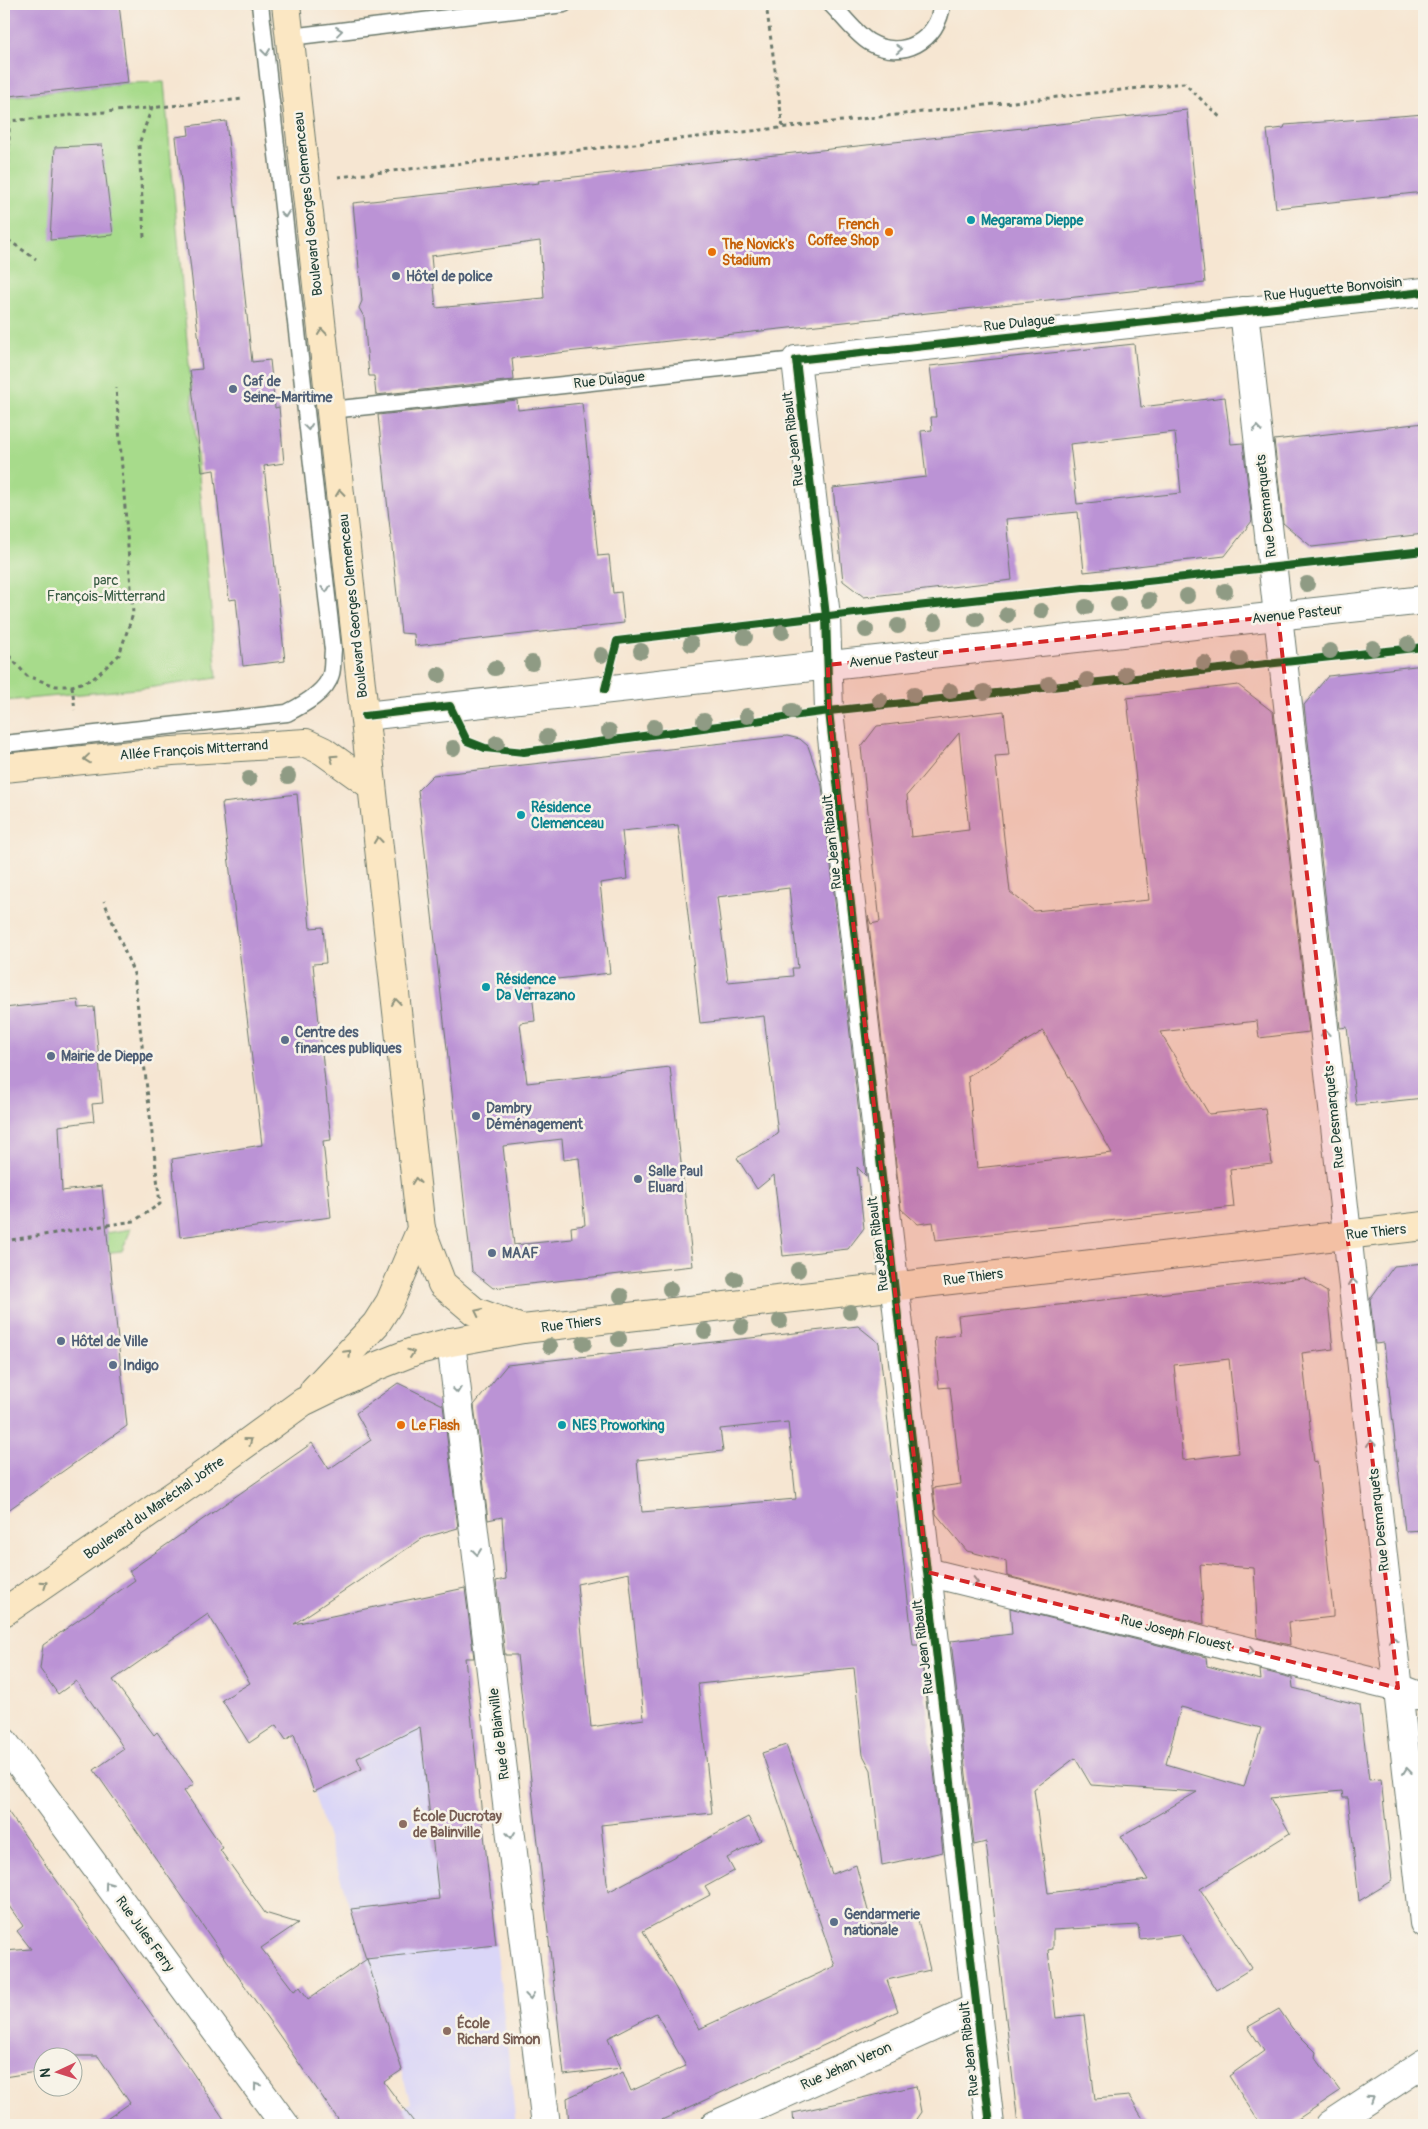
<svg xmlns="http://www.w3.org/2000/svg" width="1428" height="2129" font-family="Pangolin,sans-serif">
  <rect width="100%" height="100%" fill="#f7f3e8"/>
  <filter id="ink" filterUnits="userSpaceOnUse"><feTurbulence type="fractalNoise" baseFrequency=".02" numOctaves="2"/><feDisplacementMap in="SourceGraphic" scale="10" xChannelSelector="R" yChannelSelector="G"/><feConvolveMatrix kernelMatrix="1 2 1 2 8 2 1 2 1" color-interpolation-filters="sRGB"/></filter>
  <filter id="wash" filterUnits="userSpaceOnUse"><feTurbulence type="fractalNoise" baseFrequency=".0096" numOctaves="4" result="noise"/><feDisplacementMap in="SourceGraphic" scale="20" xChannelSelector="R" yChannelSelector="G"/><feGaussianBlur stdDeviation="1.12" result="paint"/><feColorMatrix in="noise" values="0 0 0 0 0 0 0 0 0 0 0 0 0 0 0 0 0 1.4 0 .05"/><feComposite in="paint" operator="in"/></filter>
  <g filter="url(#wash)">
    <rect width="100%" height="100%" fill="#f6e6d2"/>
    <polygon fill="#dad6f7" points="447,1715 471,1718 516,2125 377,2125 411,2103 310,1781"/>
    <g fill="#a7db8b" stroke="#638c60">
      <polygon points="164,82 217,678 147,688 4,701 4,85 8,97 128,83"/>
      <polygon points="131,1229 122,1251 4,1263 4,1249"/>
    </g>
    <g id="blocks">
      <g fill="#bb93d5" fill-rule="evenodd">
        <polygon points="4,4 119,4 128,83 9,96 4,47"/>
        <path d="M1187 110 1205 283 512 358 514 380 376 395 374 376H369L364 317 359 308 362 301 353 203 539 183 538 181 565 178ZM540 241 544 298 436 308 431 256Z"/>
        <polygon points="1424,114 1424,192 1276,208 1267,130 1284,128 1285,125"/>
        <polygon points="226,121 252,362 270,360 275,408 279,407 284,463 264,466 285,661 243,666 236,599 229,600 214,470 202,472 190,370 202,369 176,137 189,135 188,126"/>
        <polygon points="102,145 113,235 50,240 55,147"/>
        <path d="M1134 344 1141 407 1225 397 1231 444 1243 443 1252 521 1225 556 1084 572 1078 512 1006 519 1012 580 864 597 843 581 833 488 926 477 921 431 932 430 931 417H936L930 366ZM1175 432 1181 493 1077 504 1070 444Z"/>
        <polygon points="517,400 518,410 582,403 598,556 609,555 613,593 621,592 624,623 415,646 414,634 401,633 378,415"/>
        <polygon points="1424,423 1424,534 1312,547 1283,523 1274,440"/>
        <polygon points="1424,665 1424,1098 1356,1105 1347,1027 1340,1028 1304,705 1328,676"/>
        <path d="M1238 685 1273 712 1309 1032 1259 1038 1257 1021 1160 1032 1209 1114 1265 1108 1272 1164 1230 1169 1234 1207 936 1240 933 1222 918 1224 901 1209 868 916 871 924 880 922 861 747 877 726 1004 711 1009 755 995 756 1010 892 1034 911 1149 900 1127 698ZM959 733 969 830 911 837 907 795ZM1043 1031 1112 1153 977 1168 968 1076Z"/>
        <path d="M787 736 800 739 808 746 822 786 866 1176 857 1167 864 1228 848 1249 783 1256 774 1175 757 1189 737 1158 778 1134 764 1016 700 1023 678 825 622 831 627 879 600 883 610 973 531 982 535 1021 520 1023 527 1083 670 1067 693 1266 493 1288 472 1271 418 790 433 775ZM789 888 798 968H792L793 976 728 982 717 897ZM562 1139 564 1160 579 1158 585 1225 571 1227 572 1239 514 1245 503 1146Z"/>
        <polygon points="297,794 310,928 323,927 326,963 313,964 331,1140 323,1141 331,1217 180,1237 172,1159 262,1145 222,803"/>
        <polygon points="78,1000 79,1008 94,1007 103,1103 92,1104 94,1121 59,1126 62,1191 102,1186 127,1426 4,1513 4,1008"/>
        <polygon points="1424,1263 1424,1530 1405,1531 1384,1343 1375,1344 1370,1299 1394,1266"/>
        <path d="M1304 1278 1327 1292 1333 1349 1302 1353 1314 1462 1317 1461 1333 1610V1617L1288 1622 1290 1645 1258 1638 1254 1568 1200 1564 1204 1624 1007 1576 1006 1561 967 1551 936 1514 933 1488 961 1484 950 1387 939 1388 934 1338 960 1335 958 1316ZM1229 1359 1239 1453 1183 1460 1174 1365Z"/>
        <path d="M858 1326 879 1343 913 1645H920L943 1852 882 1865 871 1770 863 1755 854 1668 698 1684 712 1813 601 1825 608 1892 748 1817 761 1840 727 1858 734 1871 705 1887 710 1895 643 1931 699 2029 835 1966 762 1753 786 1745 832 1874 856 1865 872 1926 917 1916 930 1970 887 1980 898 2011 651 2125H569L567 2098 623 2072 631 2091 686 2066 656 2013 608 2038 621 2068 564 2075 517 1655H505L496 1581 506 1579 502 1517 488 1520 474 1405 507 1365ZM788 1422 796 1499 642 1512 637 1460 723 1451 720 1429ZM629 1573 644 1719 591 1727 577 1584Z"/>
        <polygon points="398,1383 443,1405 458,1528 423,1538 294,1624 465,1588 474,1658 465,1658 496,1945 366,1959 351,1909 439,1899 420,1727 357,1758 362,1769 314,1792 294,1734 286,1740 276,1725 249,1743 222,1700 250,1683 208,1614 113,1680 154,1735 157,1732 194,1784 184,1791 223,1848 220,1850 265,1913 298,1923 261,1948 294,1991 300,1987 308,1999 367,1959 402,2070 384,2082 416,2125 342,2125 94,1770 124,1749 117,1738 76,1681 58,1694 40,1669 43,1645 135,1580 129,1571 312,1443 329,1469 371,1440 356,1413"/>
        <path d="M1010 1608 1206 1657 1207 1666 1261 1680 1260 1670 1292 1678 1293 1688 1360 1705 1369 1780 1381 1779 1392 1881 1359 1901 1348 1798H1343L1342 1791 1270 1798 1290 1833 1200 1889 1252 1968 1216 1990 1181 1934 1140 1939 1138 1925 1053 1930V1949L1048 1950 1056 2018 1084 2015 1095 2099 1129 2096 1147 2125H1018L986 1842 974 1845 951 1641 1012 1634ZM1181 1707 1261 1728 1244 1787 1166 1764ZM1075 1758 1091 1785 1197 1792 1121 1836 1148 1880 1048 1893 1034 1789Z"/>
        <polygon points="4,1806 186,2063 228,2125 98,2125 130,2103 98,2056 42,2056 42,2071 4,2077 4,1951 31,1949 17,1931 23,1926 4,1899"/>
        <polygon points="1279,2009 1292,2028 1316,2052 1315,2057 1340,2091 1289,2125 1261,2125 1229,2076 1264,2051 1248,2027"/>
        <polygon points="916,2086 921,2112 912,2125 794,2125 793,2113"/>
      </g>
    </g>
  </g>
  <g filter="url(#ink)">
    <use href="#blocks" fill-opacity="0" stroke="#6a786b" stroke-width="1"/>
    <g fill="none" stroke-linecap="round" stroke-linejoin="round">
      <defs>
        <g id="lane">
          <path d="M831 4C843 16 855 33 869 42 902 61 938 41 942 4"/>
          <polyline points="290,37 564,4"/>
          <polyline points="331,410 796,360"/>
          <path d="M4 744 287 713C303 705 327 692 331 674 333 667 332 657 333 650L260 4"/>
        </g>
        <g id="street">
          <polyline points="1244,311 1424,1923"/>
          <polyline points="365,716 1424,600"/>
          <polyline points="451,1342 546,2125"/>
          <polyline points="927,1572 1398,1688 1424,1698"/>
          <polyline points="4,1742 285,2125"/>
          <polyline points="715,2125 977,2007"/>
          <polyline points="990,2125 829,711 826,616 796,360 1424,292"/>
          <polyline points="1330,2125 1424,2063"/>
        </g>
        <g id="secondary">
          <polyline points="286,4 421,1229 390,1302 376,1324 314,1390"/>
          <polyline points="4,768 172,751 306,743 323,751 372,786"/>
          <polyline points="421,1229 442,1284 474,1311 522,1329"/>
          <polyline points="4,1612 196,1480 303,1402 377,1366 415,1351 451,1342 523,1329 1424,1226"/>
        </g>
      </defs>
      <use href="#lane" stroke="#6a786b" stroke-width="19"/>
      <use href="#street" stroke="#6a786b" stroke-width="30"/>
      <use href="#secondary" stroke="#6a786b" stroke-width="30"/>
      <g stroke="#6a786b" stroke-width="3" stroke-dasharray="4 4" stroke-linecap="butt">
        <polyline points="766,4 783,128"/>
        <polyline points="338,177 1184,83 1222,119"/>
        <polyline points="144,237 139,144 152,107"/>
        <polyline points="8,240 36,259"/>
        <polyline points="4,268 8,240 9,121 244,99"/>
        <polyline points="4,650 27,676 56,686 72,686 93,679 119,655 133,614 116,388"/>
        <polyline points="72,686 75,710"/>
        <polyline points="4,1241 134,1221 160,1204 134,974 104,901"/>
      </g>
      <use href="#lane" stroke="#fff" stroke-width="16"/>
      <use href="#street" stroke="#fff" stroke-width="28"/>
      <use href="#secondary" stroke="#fbe7c3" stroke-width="28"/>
      <defs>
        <g id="cycleway">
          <polyline points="605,689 617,641 880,610 1424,551"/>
          <polyline points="365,716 450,706 467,741 485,748 524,752 829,711 1424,647"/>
          <polyline points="990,2125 829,711 826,616 796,360 1424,292"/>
        </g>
      </defs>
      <use href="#cycleway" stroke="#f7f3e8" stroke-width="11"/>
      <use href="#cycleway" stroke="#1b5e20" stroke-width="8"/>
    </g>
    <g fill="#8f9b84">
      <circle cx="1307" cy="584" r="8"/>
      <circle cx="1225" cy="591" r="8"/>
      <circle cx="1187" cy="596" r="8"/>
      <circle cx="1149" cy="600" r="8"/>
      <circle cx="1118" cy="604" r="8"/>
      <circle cx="1086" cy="607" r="8"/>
      <circle cx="1041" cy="611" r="8"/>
      <circle cx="1007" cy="615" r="8"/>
      <circle cx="976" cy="619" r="8"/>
      <circle cx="935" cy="622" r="8"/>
      <circle cx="898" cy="626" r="8"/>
      <circle cx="866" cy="630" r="8"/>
      <circle cx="782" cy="632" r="8"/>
      <circle cx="745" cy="637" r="8"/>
      <circle cx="691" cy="644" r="8"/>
      <circle cx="1408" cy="644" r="8"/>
      <circle cx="1373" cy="648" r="8"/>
      <circle cx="641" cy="651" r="8"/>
      <circle cx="1330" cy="651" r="8"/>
      <circle cx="601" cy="655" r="8"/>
      <circle cx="1240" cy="659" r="8"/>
      <circle cx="532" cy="663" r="8"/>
      <circle cx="1204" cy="663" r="8"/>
      <circle cx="495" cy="668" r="8"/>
      <circle cx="1126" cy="674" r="8"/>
      <circle cx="439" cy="675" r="8"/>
      <circle cx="1087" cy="680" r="8"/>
      <circle cx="1049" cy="684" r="8"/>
      <circle cx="950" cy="691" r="8"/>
      <circle cx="984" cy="692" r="8"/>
      <circle cx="914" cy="695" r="8"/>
      <circle cx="880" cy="700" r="8"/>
      <circle cx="792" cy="711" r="8"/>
      <circle cx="747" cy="716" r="8"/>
      <circle cx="704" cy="721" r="8"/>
      <circle cx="654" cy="727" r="8"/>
      <circle cx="609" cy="731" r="8"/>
      <circle cx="547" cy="737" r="8"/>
      <circle cx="497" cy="743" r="8"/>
      <circle cx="453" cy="748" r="8"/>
      <circle cx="288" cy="776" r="8"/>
      <circle cx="249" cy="779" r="8"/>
      <circle cx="798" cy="1270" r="8"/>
      <circle cx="735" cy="1279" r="8"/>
      <circle cx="670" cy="1289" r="8"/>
      <circle cx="621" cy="1296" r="8"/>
      <circle cx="850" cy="1312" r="8"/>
      <circle cx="780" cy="1321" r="8"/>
      <circle cx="741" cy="1327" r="8"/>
      <circle cx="705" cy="1331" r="8"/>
      <circle cx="619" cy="1339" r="8"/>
      <circle cx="584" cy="1343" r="8"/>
      <circle cx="550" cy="1346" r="8"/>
    </g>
    <defs><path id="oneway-chevron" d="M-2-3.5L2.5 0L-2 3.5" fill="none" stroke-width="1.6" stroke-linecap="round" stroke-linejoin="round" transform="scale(1.25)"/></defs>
    <g stroke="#8f9e9a">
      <use href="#oneway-chevron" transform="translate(339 31) rotate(-7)"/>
      <use href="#oneway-chevron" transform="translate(899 49) rotate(-3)"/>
      <use href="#oneway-chevron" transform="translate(266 52) rotate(83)"/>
      <use href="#oneway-chevron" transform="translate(285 214) rotate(84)"/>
      <use href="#oneway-chevron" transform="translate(308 427) rotate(84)"/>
      <use href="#oneway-chevron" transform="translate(1257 429) rotate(-96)"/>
      <use href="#oneway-chevron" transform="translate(326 589) rotate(84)"/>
      <use href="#oneway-chevron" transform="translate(1325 1033) rotate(-96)"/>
      <use href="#oneway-chevron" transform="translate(1353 1282) rotate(-96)"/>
      <use href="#oneway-chevron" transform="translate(457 1390) rotate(83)"/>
      <use href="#oneway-chevron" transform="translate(1371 1443) rotate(-96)"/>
      <use href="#oneway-chevron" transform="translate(477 1552) rotate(83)"/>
      <use href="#oneway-chevron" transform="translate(975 1582) rotate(14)"/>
      <use href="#oneway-chevron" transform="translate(1393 1639) rotate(-96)"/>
      <use href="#oneway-chevron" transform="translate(1251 1651) rotate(14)"/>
      <use href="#oneway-chevron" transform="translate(1407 1771) rotate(-96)"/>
      <use href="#oneway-chevron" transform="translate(511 1835) rotate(83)"/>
      <use href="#oneway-chevron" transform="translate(108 1885) rotate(-126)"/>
      <use href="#oneway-chevron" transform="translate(530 1996) rotate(83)"/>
      <use href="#oneway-chevron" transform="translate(257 2086) rotate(-126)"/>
      <use href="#oneway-chevron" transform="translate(1370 2098) rotate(-33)"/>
    </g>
    <g stroke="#8d927c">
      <use href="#oneway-chevron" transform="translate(322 332) rotate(-96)"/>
      <use href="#oneway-chevron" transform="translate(340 493) rotate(-96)"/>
      <use href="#oneway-chevron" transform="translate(333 758) rotate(-145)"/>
      <use href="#oneway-chevron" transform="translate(87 759) rotate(174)"/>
      <use href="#oneway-chevron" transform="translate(378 840) rotate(-96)"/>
      <use href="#oneway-chevron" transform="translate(396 1002) rotate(-96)"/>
      <use href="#oneway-chevron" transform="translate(416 1181) rotate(-96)"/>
      <use href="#oneway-chevron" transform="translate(478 1312) rotate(-154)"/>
      <use href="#oneway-chevron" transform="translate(348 1353) rotate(-47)"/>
      <use href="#oneway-chevron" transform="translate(411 1353) rotate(-19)"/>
      <use href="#oneway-chevron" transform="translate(249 1441) rotate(-36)"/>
      <use href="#oneway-chevron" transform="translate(44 1584) rotate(-34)"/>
    </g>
  </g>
  <path fill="#d62828" fill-opacity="0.2" stroke="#d62828" stroke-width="4" stroke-dasharray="10 6" stroke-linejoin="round" d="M1278 616 1398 1688 927 1572 829 711 828 665Z"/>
  <g fill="#0f9aa8" stroke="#f7f3e8" stroke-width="2">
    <circle cx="971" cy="220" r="5"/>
    <circle cx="521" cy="815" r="5"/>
    <circle cx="486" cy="987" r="5"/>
    <circle cx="562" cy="1425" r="5"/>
  </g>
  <g fill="#e8710a" stroke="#f7f3e8" stroke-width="2">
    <circle cx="889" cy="232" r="5"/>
    <circle cx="712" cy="252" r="5"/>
    <circle cx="401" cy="1425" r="5"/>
  </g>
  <g fill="#5c6f8a" stroke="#f7f3e8" stroke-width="2">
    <circle cx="396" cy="276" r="5"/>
    <circle cx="233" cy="389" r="5"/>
    <circle cx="285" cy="1040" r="5"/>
    <circle cx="51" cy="1056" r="5"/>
    <circle cx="476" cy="1116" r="5"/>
    <circle cx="638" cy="1179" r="5"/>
    <circle cx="492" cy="1253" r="5"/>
    <circle cx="61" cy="1341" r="5"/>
    <circle cx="113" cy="1365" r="5"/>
    <circle cx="834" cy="1922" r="5"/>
  </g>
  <g fill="#8d6e63" stroke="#f7f3e8" stroke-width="2">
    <circle cx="403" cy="1824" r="5"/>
    <circle cx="447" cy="2031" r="5"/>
  </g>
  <g text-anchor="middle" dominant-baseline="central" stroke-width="5" stroke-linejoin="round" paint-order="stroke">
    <g font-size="14" fill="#1f3d34" stroke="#f7f3e8">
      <text transform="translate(308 204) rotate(-96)">Boulevard Georges Clemenceau</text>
      <text transform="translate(1333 289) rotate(-6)">Rue Huguette Bonvoisin</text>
      <text transform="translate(1019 323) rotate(-6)">Rue Dulague</text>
      <text transform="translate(609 380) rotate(-6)">Rue Dulague</text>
      <text transform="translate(793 439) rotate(-97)">Rue Jean Ribault</text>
      <text transform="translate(1266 506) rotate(-96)">Rue Desmarquets</text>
      <text transform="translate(353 606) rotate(-96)">Boulevard Georges Clemenceau</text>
      <text transform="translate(1297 614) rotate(-6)">Avenue Pasteur</text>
      <text transform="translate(894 658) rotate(-6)">Avenue Pasteur</text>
      <text transform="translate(194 750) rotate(-4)">Allée François Mitterrand</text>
      <text transform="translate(832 842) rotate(-96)">Rue Jean Ribault</text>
      <text transform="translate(1334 1117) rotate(-96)">Rue Desmarquets</text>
      <text transform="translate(1376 1232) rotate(-6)">Rue Thiers</text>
      <text transform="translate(878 1244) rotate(-97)">Rue Jean Ribault</text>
      <text transform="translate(973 1277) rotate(-7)">Rue Thiers</text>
      <text transform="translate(571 1324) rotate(-7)">Rue Thiers</text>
      <text transform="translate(154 1508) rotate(-35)">Boulevard du Maréchal Joffre</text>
      <text transform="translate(1379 1520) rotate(-96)">Rue Desmarquets</text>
      <text transform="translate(1176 1633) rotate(14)">Rue Joseph Flouest</text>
      <text transform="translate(923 1647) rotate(-97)">Rue Jean Ribault</text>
      <text transform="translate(499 1734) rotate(-97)">Rue de Blainville</text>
      <text transform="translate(145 1934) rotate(54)">Rue Jules Ferry</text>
      <text transform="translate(969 2049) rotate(-96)">Rue Jean Ribault</text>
      <text transform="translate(846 2066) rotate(-24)">Rue Jehan Veron</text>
    </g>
    <g font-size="14" font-weight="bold" fill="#0d838f" stroke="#f7f3e8" text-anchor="start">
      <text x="981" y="220">Megarama Dieppe</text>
      <text x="531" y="807">Résidence<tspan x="531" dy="16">Clemenceau</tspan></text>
      <text x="496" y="979">Résidence<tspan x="496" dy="16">Da Verrazano</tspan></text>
      <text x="572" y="1425">NES Proworking</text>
    </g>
    <g font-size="14" font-weight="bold" fill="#c56008" stroke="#f7f3e8" text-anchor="start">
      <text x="879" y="224" text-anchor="end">French<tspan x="879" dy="16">Coffee Shop</tspan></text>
      <text x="722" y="244">The Novick's<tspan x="722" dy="16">Stadium</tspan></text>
      <text x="411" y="1425">Le Flash</text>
    </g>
    <g font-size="14" font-weight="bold" fill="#4e5e75" stroke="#f7f3e8" text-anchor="start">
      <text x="406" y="276">Hôtel de police</text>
      <text x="243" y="381">Caf de<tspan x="243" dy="16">Seine-Maritime</tspan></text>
      <text x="295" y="1032">Centre des<tspan x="295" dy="16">finances publiques</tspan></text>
      <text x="61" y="1056">Mairie de Dieppe</text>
      <text x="486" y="1108">Dambry<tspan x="486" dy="16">Déménagement</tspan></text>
      <text x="648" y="1171">Salle Paul<tspan x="648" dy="16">Eluard</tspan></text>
      <text x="502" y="1253">MAAF</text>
      <text x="71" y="1341">Hôtel de Ville</text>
      <text x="123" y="1365">Indigo</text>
      <text x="844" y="1914">Gendarmerie<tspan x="844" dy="16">nationale</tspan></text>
    </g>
    <g font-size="14" fill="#3a5d45" stroke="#f7f3e8">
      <text x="106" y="580">parc<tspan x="106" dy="16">François-Mitterrand</tspan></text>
    </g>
    <g font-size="14" font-weight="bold" fill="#785e54" stroke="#f7f3e8" text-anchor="start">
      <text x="413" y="1816">École Ducrotay<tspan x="413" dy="16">de Balinville</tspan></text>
      <text x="457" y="2023">École<tspan x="457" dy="16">Richard Simon</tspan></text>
    </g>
  </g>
  <rect width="1428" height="2129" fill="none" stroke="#f7f3e8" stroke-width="20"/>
  <g transform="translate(58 2072) rotate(266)"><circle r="24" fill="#f7f3e8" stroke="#a1aaa0"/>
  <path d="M0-4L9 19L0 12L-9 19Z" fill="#d1495b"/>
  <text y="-8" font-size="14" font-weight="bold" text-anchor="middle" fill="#1f3d34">N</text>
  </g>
</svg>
